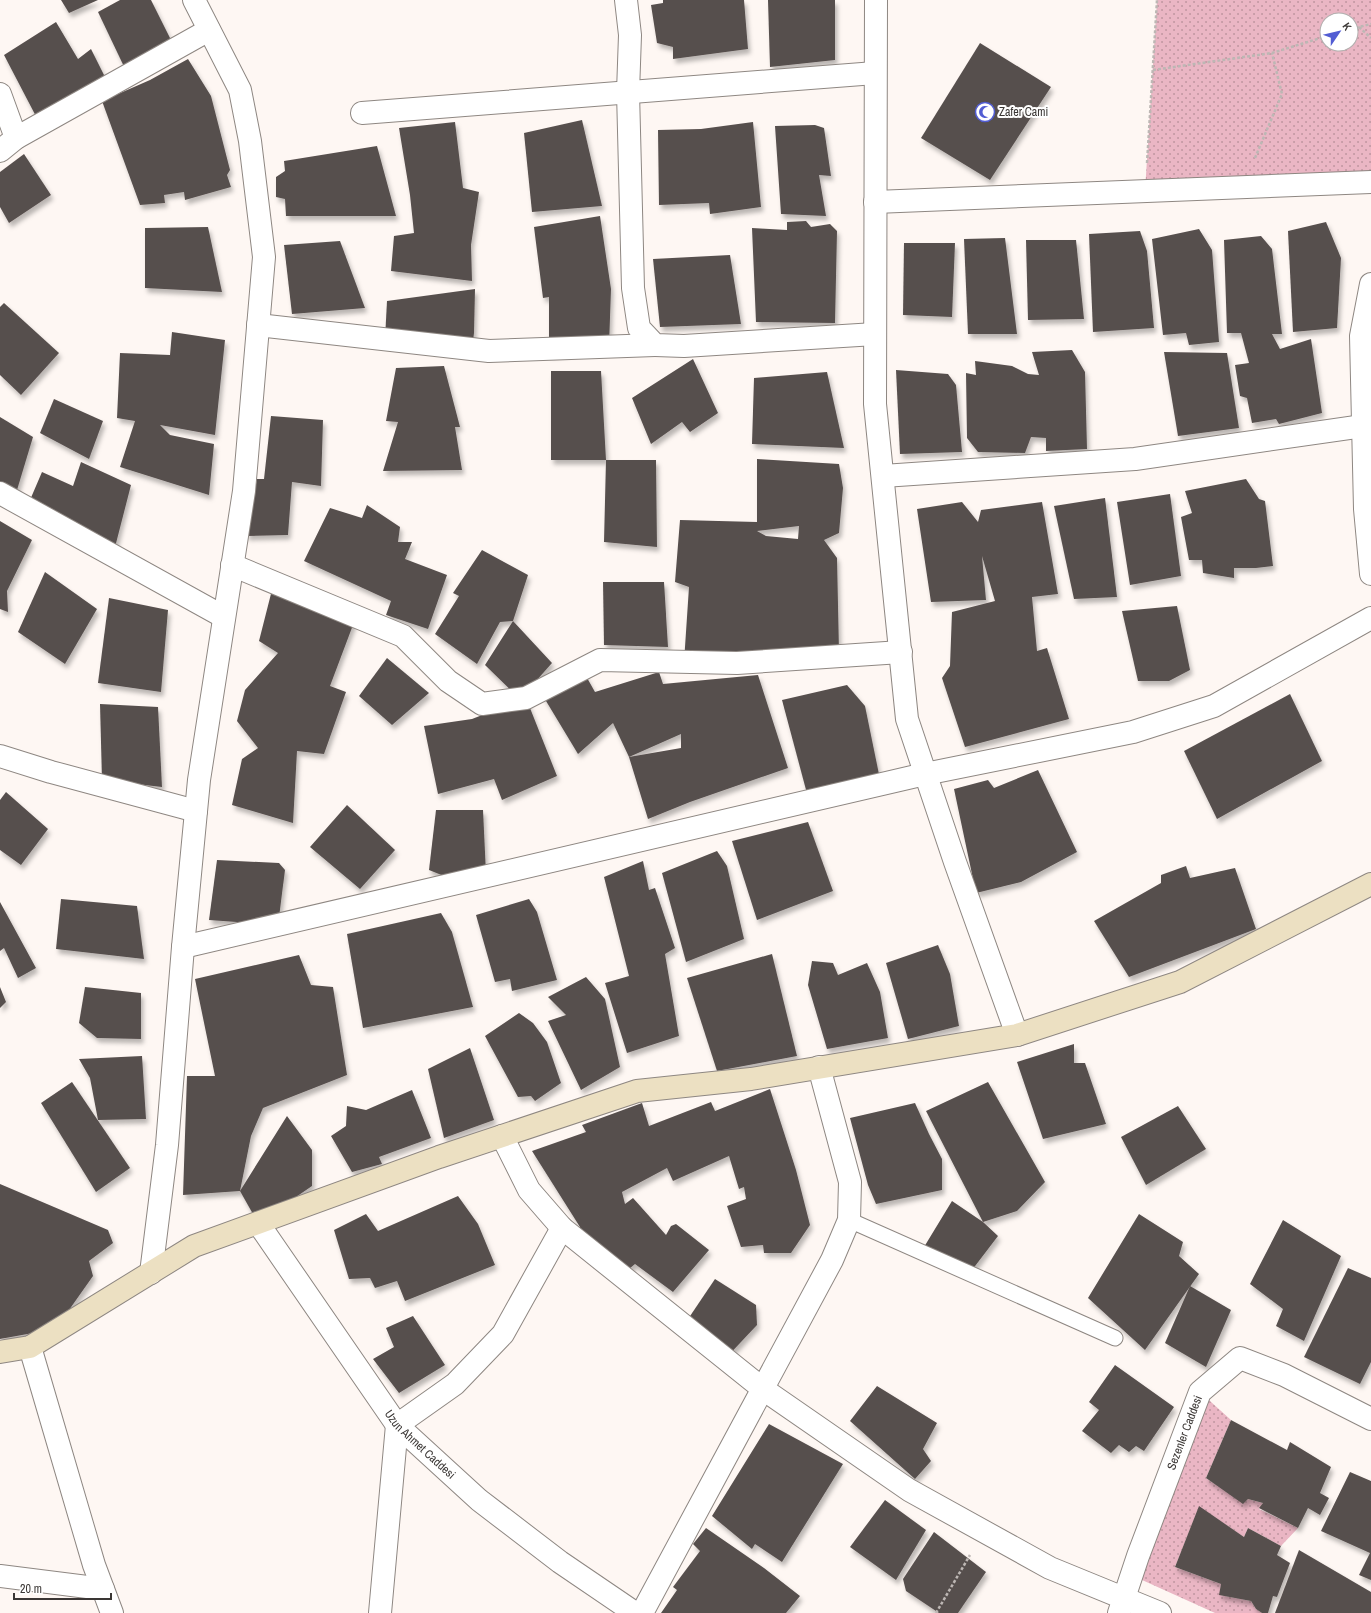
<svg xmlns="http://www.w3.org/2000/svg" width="1371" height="1613" font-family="'Archivo Narrow',sans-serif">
  <defs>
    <pattern id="park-dots" width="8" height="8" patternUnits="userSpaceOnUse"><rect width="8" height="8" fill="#eab6c4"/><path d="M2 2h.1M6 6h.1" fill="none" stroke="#bf95a0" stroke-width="1.8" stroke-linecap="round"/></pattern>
    <filter id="shadow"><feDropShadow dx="2.5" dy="4.5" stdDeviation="2" flood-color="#0004"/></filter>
  </defs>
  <rect width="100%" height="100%" fill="#fef7f3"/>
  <g fill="url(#park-dots)" fill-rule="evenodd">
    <path d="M1157 0H1371V182L1145 191ZM1327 20H1351V44H1327Z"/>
    <polygon points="1200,1392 1231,1420 1206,1478 1243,1503 1248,1499 1263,1503 1259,1509 1298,1528 1281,1546 1248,1528 1244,1537 1199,1507 1175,1567 1221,1584 1220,1595 1251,1601 1256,1609 1262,1613 1215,1613 1131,1575"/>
  </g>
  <g fill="#574f4d" fill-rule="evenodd" filter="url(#shadow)">
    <polygon points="61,0 98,0 69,13"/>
    <polygon points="120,0 151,0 175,48 128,75 98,12"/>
    <polygon points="663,0 744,0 748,49 673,59 673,47 657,43 651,5 663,3"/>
    <polygon points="768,0 835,0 835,60 770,67"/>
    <polygon points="56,22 78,59 91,49 109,85 40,124 4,55"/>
    <polygon points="980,43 1051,87 990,180 921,138"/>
    <polygon points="188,59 211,96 230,170 227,175 231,187 185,200 184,192 164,195 165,203 140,205 102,101 150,80"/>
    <polygon points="582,120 602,206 532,212 524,133"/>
    <polygon points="455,122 463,188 479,192 471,245 472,281 391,271 394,236 414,233 410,195 399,128"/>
    <polygon points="753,122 761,207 710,214 709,203 659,205 658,130 701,129"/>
    <polygon points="815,125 824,128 831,176 819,175 826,216 781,214 775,126"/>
    <polygon points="377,146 396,216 286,216 285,199 276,197 276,177 285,171 284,161"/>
    <polygon points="24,154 51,195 9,223 0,207 0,172"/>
    <polygon points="600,216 611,289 609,346 549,354 549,297 543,298 534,227"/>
    <polygon points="806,221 811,227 830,224 837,231 835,323 756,322 752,228 787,230 787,222"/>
    <polygon points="1326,222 1341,258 1337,328 1293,332 1288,231"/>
    <polygon points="208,227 222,292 145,288 145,228"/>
    <polygon points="1199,229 1212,250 1219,342 1189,345 1186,333 1163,335 1152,239"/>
    <polygon points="1140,231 1147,251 1154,328 1093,332 1089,234"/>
    <polygon points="1261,236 1272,249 1282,334 1272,334 1280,349 1311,339 1322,413 1279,424 1276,419 1252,423 1247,398 1240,396 1235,365 1249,363 1241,333 1227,333 1224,240"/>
    <polygon points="1005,238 1017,334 968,334 964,239"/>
    <polygon points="1026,240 1076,240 1084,319 1028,320"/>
    <polygon points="340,241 365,308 292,314 284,245"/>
    <polygon points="904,243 955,243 952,317 903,315"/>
    <polygon points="730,255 741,324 660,327 653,259"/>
    <polygon points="475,289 474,333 472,349 385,339 387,301"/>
    <polygon points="4,303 59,353 21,395 0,375 0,307"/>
    <polygon points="172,332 225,340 215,435 160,425 170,435 214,444 209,495 120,467 135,421 117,418 120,353 170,355"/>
    <polygon points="1072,350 1085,372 1087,449 1046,451 1046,438 1031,437 1025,453 978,452 967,438 966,373 976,375 975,361 1012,366 1028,374 1039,375 1032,352"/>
    <polygon points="1164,352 1227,353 1239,428 1178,436"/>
    <polygon points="693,359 718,413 690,432 682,422 651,444 632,398"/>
    <polygon points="444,366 460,427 455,427 462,470 383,471 398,422 386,421 396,368"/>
    <polygon points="896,370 948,374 956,385 962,452 900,454"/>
    <polygon points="551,371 601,371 606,460 656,460 657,547 604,542 606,460 551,460"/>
    <polygon points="827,372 844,448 752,444 754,378"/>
    <polygon points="54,399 103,421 89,459 40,433"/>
    <polygon points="271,416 323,420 321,486 292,482 288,535 246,536 257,479 264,479"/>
    <polygon points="0,417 33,437 14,500 0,493"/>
    <path d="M757 459 839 464 843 488 839 533 824 540 837 558 839 652 684 662 689 587 675 582 680 520 757 522ZM799 526 798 539 766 536 757 531Z"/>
    <polygon points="81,462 131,485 113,555 27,507 42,472 73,486"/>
    <polygon points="1246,479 1259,499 1265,501 1273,566 1256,568 1234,568 1234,578 1203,573 1202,560 1189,560 1181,517 1192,513 1185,491"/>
    <polygon points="1170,494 1181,576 1130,585 1117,502"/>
    <polygon points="1105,498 1117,597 1074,599 1054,506"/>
    <polygon points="962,502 978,522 981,510 1042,502 1058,594 1032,597 1037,651 1047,648 1069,719 965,747 942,678 950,666 952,612 995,601 982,556 986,600 931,602 917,509"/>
    <polygon points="367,505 400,527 398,542 412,542 405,559 447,575 428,629 386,615 391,601 304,561 330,508 362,518"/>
    <polygon points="0,521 32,540 7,591 8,612 0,609"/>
    <polygon points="482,550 528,575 513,621 552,663 520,699 485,665 513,621 500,622 477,664 435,634 459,596 453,593"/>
    <polygon points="45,572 97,609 65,664 18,632"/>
    <polygon points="274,582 356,617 330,686 346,692 324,754 297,751 293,823 232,805 242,759 258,748 237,721 245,690 278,653 259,641"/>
    <polygon points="603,582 664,582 668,647 604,645"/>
    <polygon points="109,598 168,610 161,692 98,683"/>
    <polygon points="1177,606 1190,670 1169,681 1138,681 1122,611"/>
    <polygon points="387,658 429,693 392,725 359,696"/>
    <polygon points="582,669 595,692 659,672 663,684 758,675 788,768 690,802 648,819 629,757 681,748 681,734 629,757 613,723 578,754 540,691"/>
    <polygon points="847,685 865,706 881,784 809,801 782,700"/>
    <polygon points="1290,694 1322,761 1217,819 1184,751"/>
    <polygon points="526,698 557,776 502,800 494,779 438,794 424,726 472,719"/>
    <polygon points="100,704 158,707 162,787 102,780"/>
    <polygon points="1038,770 1077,852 1021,882 976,893 954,789 988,780 994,788"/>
    <polygon points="6,792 48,829 21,865 0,850 0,800"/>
    <polygon points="347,805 395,850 360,889 310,847"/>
    <polygon points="436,810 483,810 486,874 459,882 429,870"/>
    <polygon points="808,822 833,891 757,920 732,841"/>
    <polygon points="717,851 727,866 744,939 686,962 662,873"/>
    <polygon points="217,860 279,863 285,870 278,925 209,920"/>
    <polygon points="643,861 649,890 655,888 675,948 665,954 679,1036 627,1053 605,983 629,976 604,877"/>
    <polygon points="1186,866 1190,878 1235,868 1256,929 1129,977 1094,921 1161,883 1161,875"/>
    <polygon points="61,899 137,906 144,959 56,949"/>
    <polygon points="529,899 537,912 557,980 512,991 510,979 495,982 476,915"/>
    <polygon points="0,902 36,968 18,978 4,948 0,951"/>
    <polygon points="441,913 452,932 473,1007 363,1028 347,934"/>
    <polygon points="938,945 950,974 959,1026 908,1039 886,963"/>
    <polygon points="772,954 797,1056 717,1071 687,978"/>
    <polygon points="299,955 311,985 333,987 347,1075 263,1108 251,1136 240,1191 287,1116 312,1150 312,1186 258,1223 240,1191 183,1195 187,1076 215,1076 195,979"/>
    <polygon points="812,961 833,963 838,975 867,963 880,992 888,1038 827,1049 808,985"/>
    <polygon points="586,977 605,999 620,1067 581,1090 548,1021 566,1015 548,997"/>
    <polygon points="0,987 6,1002 0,1008"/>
    <polygon points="85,987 141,993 141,1039 97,1038 79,1023"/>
    <polygon points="519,1013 533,1023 547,1042 561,1083 535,1101 531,1096 518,1097 485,1036"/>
    <polygon points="1074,1044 1074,1063 1085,1063 1106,1124 1043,1139 1017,1062"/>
    <polygon points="470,1048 494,1120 444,1138 428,1069"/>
    <polygon points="142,1056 146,1119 98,1120 90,1078 79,1059"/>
    <polygon points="72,1082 130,1168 96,1192 41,1103"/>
    <polygon points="988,1082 1045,1182 1017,1211 983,1222 998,1236 969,1274 921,1252 952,1201 983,1222 926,1111"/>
    <polygon points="770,1089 796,1170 810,1225 791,1253 764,1253 763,1245 741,1247 727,1206 746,1199 744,1187 739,1189 729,1156 673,1181 667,1168 622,1192 625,1204 633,1198 666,1235 671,1226 676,1224 709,1250 673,1292 635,1264 629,1269 580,1233 580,1227 532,1151 586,1132 582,1125 642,1103 649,1126 711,1102 715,1111"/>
    <polygon points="412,1090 431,1138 379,1157 382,1164 352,1172 331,1136 346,1126 347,1106 366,1110"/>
    <polygon points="915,1103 929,1134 942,1159 942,1190 876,1204 868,1185 850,1118"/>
    <polygon points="1178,1106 1206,1149 1146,1185 1121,1137"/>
    <polygon points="0,1184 108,1230 113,1243 89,1261 93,1276 69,1310 33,1333 0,1339"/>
    <polygon points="458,1196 478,1224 495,1265 405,1301 397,1281 375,1288 370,1278 349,1279 334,1230 366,1214 378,1231"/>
    <polygon points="1139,1214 1183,1242 1179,1256 1199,1274 1145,1350 1088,1298"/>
    <polygon points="1283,1220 1341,1256 1304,1341 1276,1326 1283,1309 1250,1284"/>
    <polygon points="1348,1268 1371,1278 1371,1362 1360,1384 1304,1357"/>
    <polygon points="715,1279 756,1305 757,1325 725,1359 684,1325"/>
    <polygon points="1190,1286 1231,1310 1206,1367 1165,1343"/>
    <polygon points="413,1316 445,1365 399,1393 373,1359 394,1347 386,1328"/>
    <polygon points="1115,1365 1174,1407 1144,1451 1136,1446 1129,1452 1119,1445 1111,1453 1082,1431 1099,1410 1089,1402"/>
    <polygon points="877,1386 937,1423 923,1449 931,1461 915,1479 850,1421"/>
    <polygon points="1231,1420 1287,1450 1290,1442 1331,1467 1320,1493 1329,1498 1320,1515 1308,1508 1298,1528 1259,1508 1263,1503 1248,1499 1243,1504 1206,1478"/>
    <polygon points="769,1424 843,1464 782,1562 755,1544 752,1549 712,1516"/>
    <polygon points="1350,1472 1371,1481 1371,1580 1359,1575 1370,1553 1321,1531"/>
    <polygon points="885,1500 926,1530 896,1580 850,1547"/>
    <polygon points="1199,1506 1244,1537 1248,1528 1281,1546 1277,1555 1290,1563 1277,1597 1273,1596 1268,1613 1262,1613 1256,1609 1251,1601 1219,1595 1221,1584 1175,1567"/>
    <polygon points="706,1528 764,1568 800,1596 786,1613 661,1613 677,1590 673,1587 700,1551 693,1544"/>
    <polygon points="934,1532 986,1572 958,1613 939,1613 906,1591 903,1579"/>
    <polygon points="1299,1550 1371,1592 1371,1613 1275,1613"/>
  </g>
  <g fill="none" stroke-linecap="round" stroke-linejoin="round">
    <defs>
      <polyline id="lane" points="849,1220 1115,1338"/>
      <g id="street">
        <polyline points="626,0 630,35 628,92 633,288 639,328 655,345 684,346 875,334"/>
        <polyline points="876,0 875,404 907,719 955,862 1017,1035"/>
        <polyline points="0,94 16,138"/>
        <polyline points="362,113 875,73"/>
        <polyline points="0,151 16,138 209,30"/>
        <polyline points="875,202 1371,182"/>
        <polyline points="1371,284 1361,336 1365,509 1371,574"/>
        <polyline points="258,325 489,351 655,345"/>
        <polyline points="883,476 1135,459 1363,426"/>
        <polyline points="0,493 224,617"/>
        <polyline points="232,565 403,636 448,681 482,704 526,698 600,660 737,663 901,652"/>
        <polyline points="0,756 51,772 196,811"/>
        <polyline points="183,947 925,774 1133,732 1214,706 1371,618"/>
        <polyline points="502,1136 529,1190 562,1228 763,1389 909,1490 1050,1568 1160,1613"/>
        <path id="s1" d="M258 1223 397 1425 479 1500 560 1562 635 1613"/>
        <polyline points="151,1273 167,1145 183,947 199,780 244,491 264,257 250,141 240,90 194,0"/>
        <polyline points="30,1347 94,1565 112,1613"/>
        <polyline points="0,1576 103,1589"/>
        <polyline points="380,1613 397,1425 455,1384 503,1334 562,1228"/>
        <polyline points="642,1613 832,1260 849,1220 850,1182 819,1067"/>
        <path id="s2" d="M1119 1613 1138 1556 1200 1392 1240 1358 1284 1375 1371 1419"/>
      </g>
      <polyline id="secondary" points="0,1352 30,1347 194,1246 439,1157 637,1091 751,1079 1017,1035 1180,982 1371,884"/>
    </defs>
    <use href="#lane" stroke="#8e8782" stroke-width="17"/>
    <use href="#street" stroke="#8e8782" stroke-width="24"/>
    <use href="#secondary" stroke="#8e8782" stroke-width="24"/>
    <g stroke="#bdb7b4" stroke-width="2.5" stroke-dasharray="3 2" stroke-linecap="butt">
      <polyline points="1359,27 1371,38"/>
      <polyline points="1351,29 1371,24"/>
      <polyline points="1153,70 1272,53 1327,36"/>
      <polyline points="1255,158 1282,94 1272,53"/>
      <polyline points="1147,163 1157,0"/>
      <polyline points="936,1613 970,1555"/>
    </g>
    <use href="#lane" stroke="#fff" stroke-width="15"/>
    <use href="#street" stroke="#fff" stroke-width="22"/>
    <use href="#secondary" stroke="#ece0c2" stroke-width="22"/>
  </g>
  <defs>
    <symbol id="mosque-ring" viewBox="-11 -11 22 22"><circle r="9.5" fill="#fff" stroke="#525dd3" stroke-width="1.5"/><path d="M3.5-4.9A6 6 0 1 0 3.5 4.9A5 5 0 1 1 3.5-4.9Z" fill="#525dd3"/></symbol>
  </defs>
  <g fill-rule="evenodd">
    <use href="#mosque-ring" x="974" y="101" width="22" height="22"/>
  </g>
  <g text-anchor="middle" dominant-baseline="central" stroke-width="4" stroke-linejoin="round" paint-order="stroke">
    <g font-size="12" fill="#3a3634" stroke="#fff" text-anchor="start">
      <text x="999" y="112">Zafer Cami</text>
    </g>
    <g font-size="12" fill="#3a3634" stroke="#fff">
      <text stroke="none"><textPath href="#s2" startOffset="192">Sezenler Caddesi</textPath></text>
      <text stroke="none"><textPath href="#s1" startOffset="275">Uzun Ahmet Caddesi</textPath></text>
    </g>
  </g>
  <g transform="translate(1339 32) rotate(55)"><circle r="19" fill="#ffffff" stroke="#b0afae"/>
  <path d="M0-3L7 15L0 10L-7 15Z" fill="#525dd3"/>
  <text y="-6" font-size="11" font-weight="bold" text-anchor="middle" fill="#3a3634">K</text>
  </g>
  <path d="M14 1593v6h97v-6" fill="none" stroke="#3a3634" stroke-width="2"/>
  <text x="20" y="1593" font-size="12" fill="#3a3634" stroke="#ffffff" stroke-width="3" paint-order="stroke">20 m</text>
</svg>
